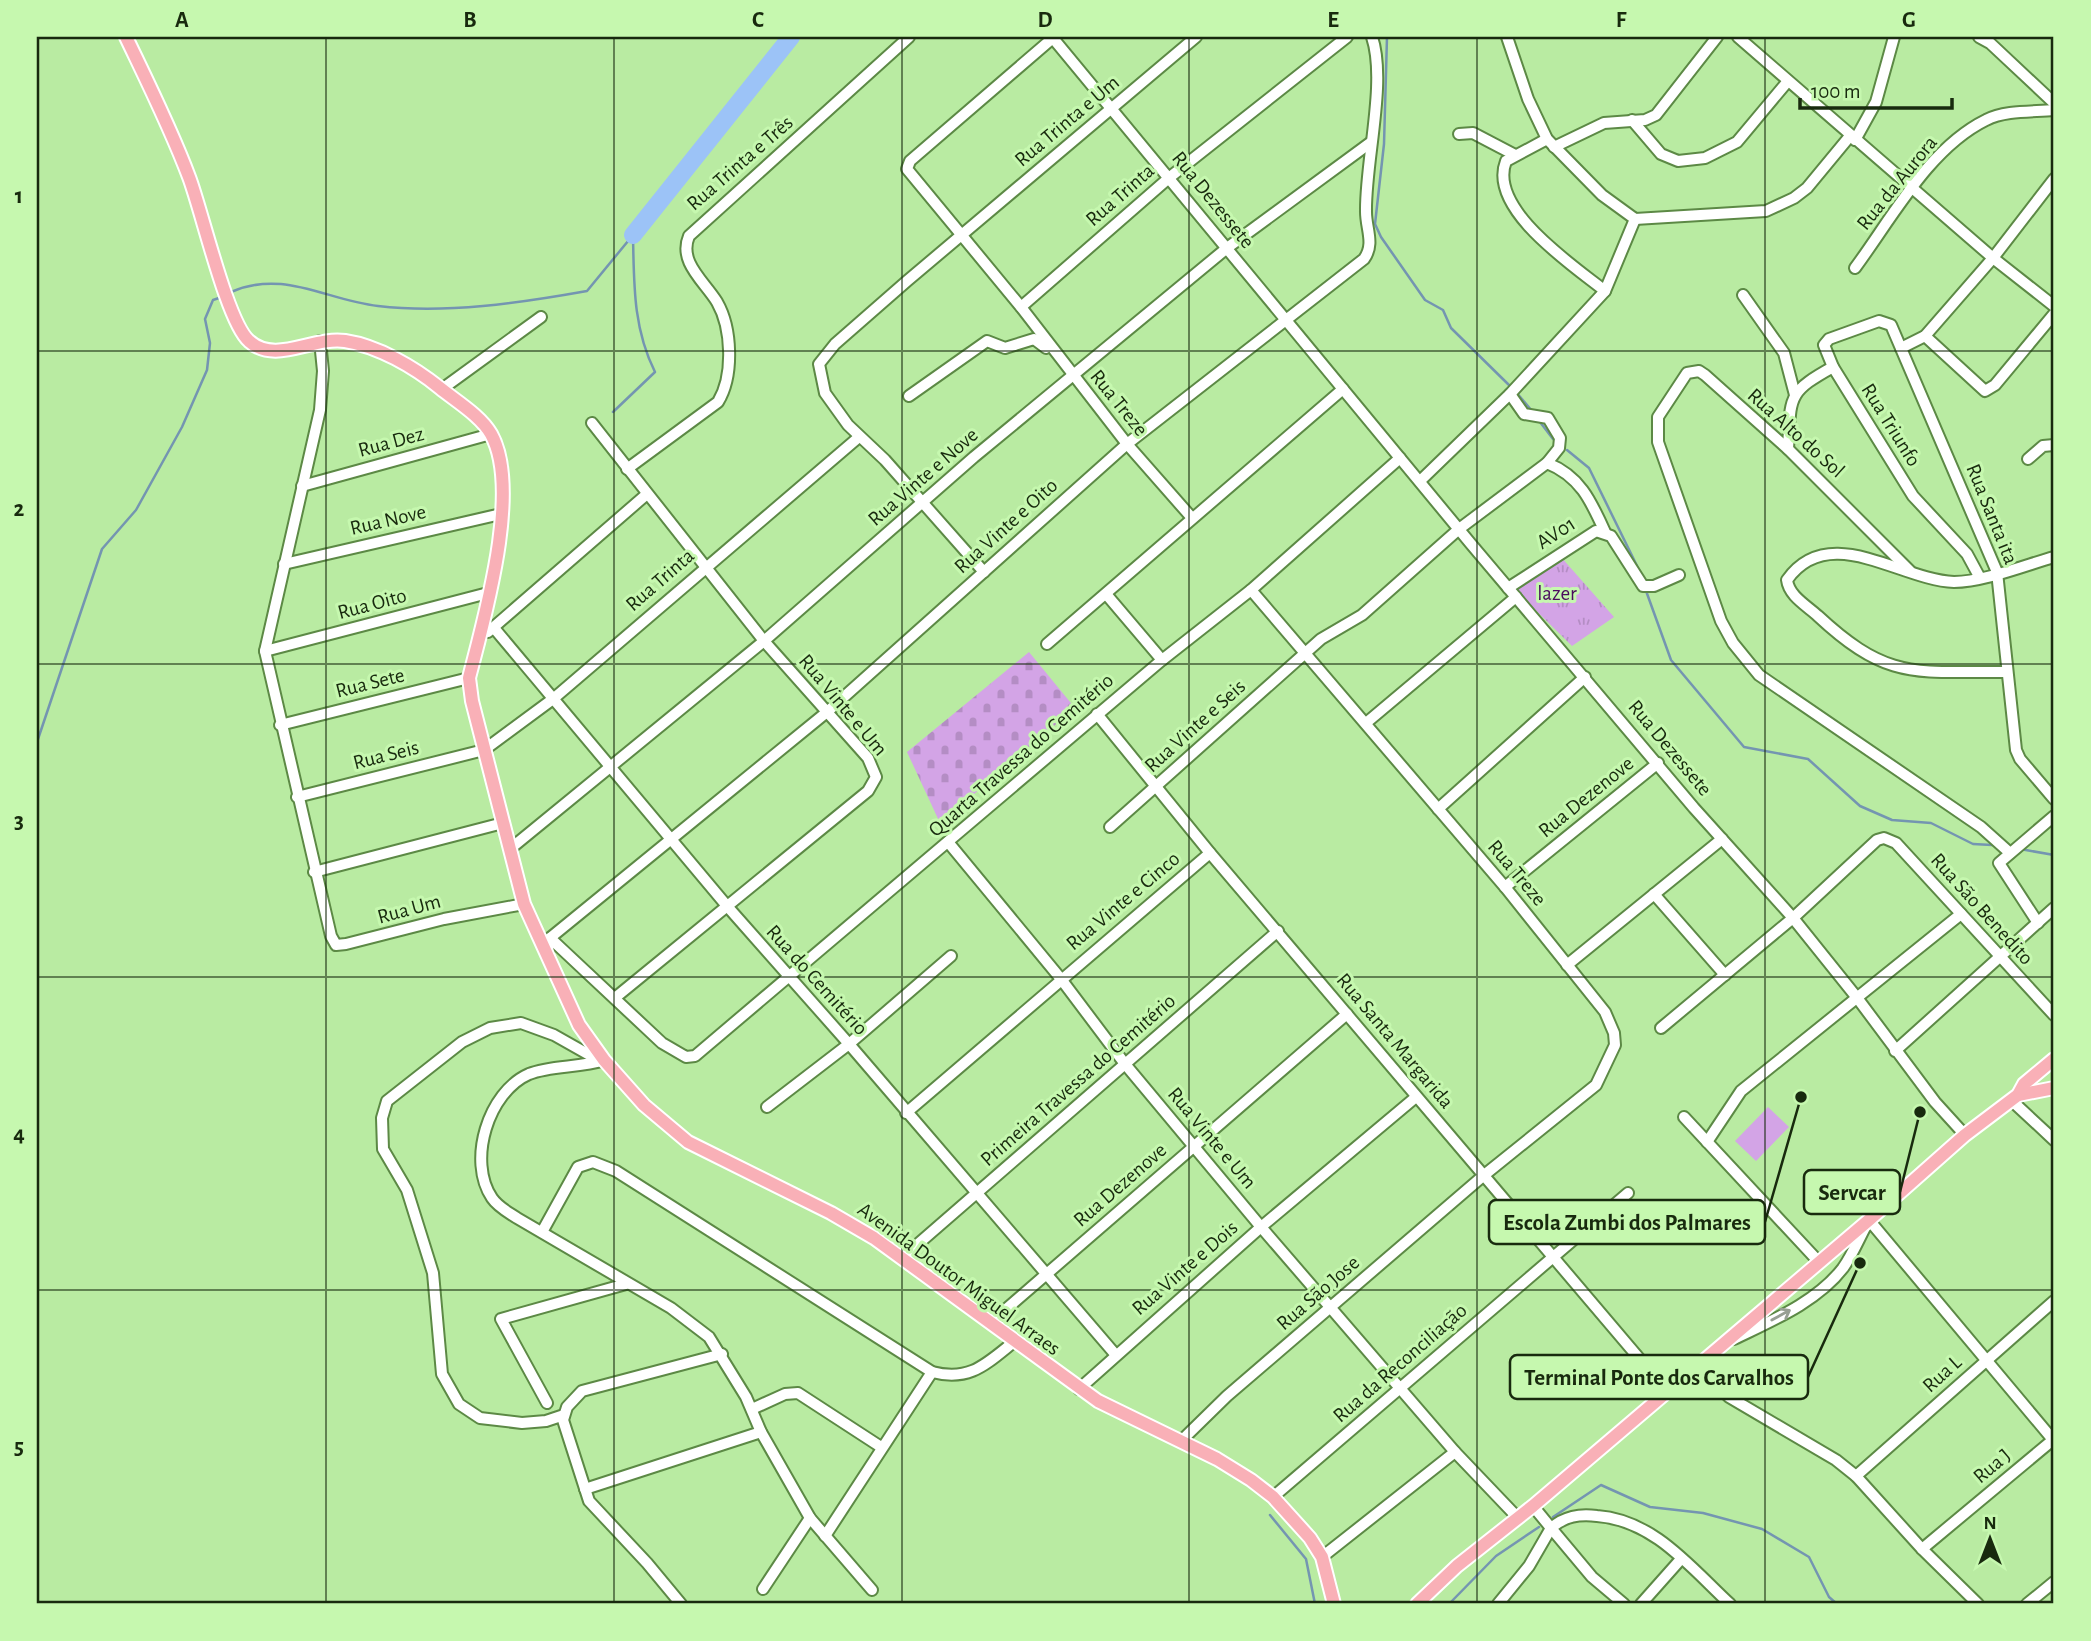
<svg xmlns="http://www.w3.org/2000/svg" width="2091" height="1641" font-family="'Alegreya Sans',sans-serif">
  <defs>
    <pattern id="cemetery-stones" width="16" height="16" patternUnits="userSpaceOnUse" patternTransform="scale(1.75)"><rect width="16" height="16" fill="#d3a4e6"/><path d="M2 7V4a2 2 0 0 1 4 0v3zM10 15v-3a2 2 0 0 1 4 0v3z" fill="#b48dc4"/></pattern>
    <pattern id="park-tufts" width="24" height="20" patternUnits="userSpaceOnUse" patternTransform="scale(1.75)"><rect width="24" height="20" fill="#d3a4e6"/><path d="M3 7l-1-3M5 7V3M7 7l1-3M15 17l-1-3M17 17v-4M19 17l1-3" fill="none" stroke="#b48dc4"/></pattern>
  </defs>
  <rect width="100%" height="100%" fill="#b9eba2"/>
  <polygon fill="url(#cemetery-stones)" points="1029,652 1075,708 940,823 907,752"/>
  <polygon fill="url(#park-tufts)" points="1561,557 1614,617 1572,646 1513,588"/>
  <polygon fill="#d3a4e6" points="1768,1107 1789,1127 1756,1161 1735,1141"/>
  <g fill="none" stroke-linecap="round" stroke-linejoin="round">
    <g stroke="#7495b1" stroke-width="2.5">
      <polyline points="1387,37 1384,144 1375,224 1381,237 1425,300 1443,310 1451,328 1511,387"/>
      <path d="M231 292C284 269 325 300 378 306 446 314 520 303 587 291L633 235"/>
      <polyline points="1516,392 1532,411"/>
      <path d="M613 412 655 372C633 328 634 284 633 235"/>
      <polyline points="1540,422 1553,439"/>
      <polyline points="1567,450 1589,468 1640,572"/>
      <polyline points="1645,588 1671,660 1744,747 1808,759 1860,806 1892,820 1931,823 1973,844 1992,845"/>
      <polyline points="37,742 102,549 136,510 182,427 207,370 210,343 205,319 213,300 222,297"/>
      <polyline points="2020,849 2054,855"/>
      <polyline points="1270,1515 1306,1559 1315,1604"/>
      <polyline points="1553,1517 1601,1485 1650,1507 1703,1513 1762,1529 1809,1557 1829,1597 1837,1604"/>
      <polyline points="1449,1604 1496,1556 1539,1527"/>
    </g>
    <polyline stroke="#9cc3f7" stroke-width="18" points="633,235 791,37"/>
    <defs>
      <g id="minor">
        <polyline points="1052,37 1471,544 1694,808 1793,918 1858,999 1935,1102 1965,1135"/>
        <polyline points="1054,37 910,161 907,169 1021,307 1127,444 1192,518"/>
        <polyline points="1507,37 1528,99 1547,139 1602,195 1635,219 1766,211 1794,198 1807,188 1850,136"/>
        <polyline points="1738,37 1993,258 2054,306"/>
        <polyline points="1979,37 1990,43 2054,103"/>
        <polyline points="1632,120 1661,154 1678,161 1705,158 1737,142 1788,81"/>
        <polyline points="1459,134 1473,133 1515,155"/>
        <path d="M1547 139 1506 161C1487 209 1574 266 1605 291"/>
        <polyline points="1855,140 1876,102 1894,37"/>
        <polyline points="1554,147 1604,123 1645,120 1656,115 1717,37"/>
        <path d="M1855 268C1892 218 1929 148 1986 120 2005 110 2033 112 2054 110"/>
        <polyline points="1743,295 1784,353 1795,395"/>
        <polyline points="1021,307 1170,177 1347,37"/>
        <polyline points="1925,336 1985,391 1995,385 2054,314"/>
        <polyline points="320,341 323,371 320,410 265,651 331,936 336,945 346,944 444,919 524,904"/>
        <polyline points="1901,348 1925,336 1993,258 2054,179"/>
        <polyline points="442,389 541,317"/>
        <polyline points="1510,394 1524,414 1548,418 1560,438 1559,448 1547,463"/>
        <polyline points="909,396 987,341 1005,348 1034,339 1046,348"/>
        <polyline points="592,423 764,641 868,758 876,777 868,791 616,997"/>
        <path d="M1788 449C1791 397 1786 393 1833 367"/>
        <polyline points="2028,459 2043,446 2054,445"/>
        <path d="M627 469 718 402C734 376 732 328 717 302 704 281 678 262 689 236L909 37"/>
        <polyline points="1420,481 1511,393 1605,291 1635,219"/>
        <polyline points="302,486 491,434"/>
        <polyline points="284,564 501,514"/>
        <polyline points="1910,571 1788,449 1705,375 1699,371 1687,373 1658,417 1658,442 1721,621 1733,643 1759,675 1981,827 2010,853"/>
        <polyline points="984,572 885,460 848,425 825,393 819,364 835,344 907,281 1196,37"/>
        <polyline points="1980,578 1967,554 1913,496 1833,367 1824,345 1829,339 1879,321 1891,325 1997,572 2016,750 2020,759 2054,799"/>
        <polyline points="1508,588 1596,531 1611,536 1643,586 1654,586 1679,575"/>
        <polyline points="1106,594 1162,660"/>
        <polyline points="494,628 727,906 849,1044 1115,1354"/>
        <polyline points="488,632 647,494"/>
        <polyline points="1047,644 1343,389"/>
        <polyline points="265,651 488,593"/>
        <path d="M2007 672C1916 671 1889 682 1818 616 1806 605 1789 596 1787 580 1829 521 1900 580 1954 582 1983 582 2026 565 2054 557"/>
        <polyline points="1097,714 1210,853 1666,1390"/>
        <polyline points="1366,723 1516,597"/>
        <polyline points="280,725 469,678"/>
        <polyline points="297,797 484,750 553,699 859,437"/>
        <polyline points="1438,809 1585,677"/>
        <path d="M1110 827 1321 639 1362 615 1459 529 1547 463C1580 476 1591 501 1605 532"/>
        <polyline points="948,842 1061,979 1125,1064 1261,1227 1455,1452 1518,1518"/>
        <polyline points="510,849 764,641 974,457 1227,248 1370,143"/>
        <polyline points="314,872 503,823"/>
        <polyline points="1505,887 1658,763"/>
        <polyline points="1654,894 1725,975"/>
        <polyline points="2038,923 1999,863 2054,816"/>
        <polyline points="550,938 662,1043 686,1057 695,1056 1162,660 1251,590 1400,458"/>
        <path d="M547 956 550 938 827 712 1127 444 1364 259C1375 244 1366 229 1366 212 1365 162 1387 82 1372 37"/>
        <polyline points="1567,965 1722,839"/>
        <polyline points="1661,1028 1793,918 1877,840 1884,838 1896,843 2054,1015"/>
        <polyline points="1895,1051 2054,908"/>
        <path d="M604 1060C580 1068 551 1065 529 1074 488 1092 467 1161 492 1198 498 1207 508 1212 517 1218L671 1308 709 1337 746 1397 761 1432 810 1518 872 1590"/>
        <polyline points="2011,1100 2054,1140"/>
        <polyline points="767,1107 849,1044 951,956"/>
        <polyline points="906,1113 1210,853"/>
        <polyline points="1684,1117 1819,1262"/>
        <polyline points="1707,1142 1741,1091 1961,914"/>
        <path d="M542 1232 578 1167 593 1162 616 1171 932 1372C970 1382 986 1364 1015 1341"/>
        <polyline points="903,1257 1278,931"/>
        <polyline points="990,1323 1347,1014"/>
        <path d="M1734 1339C1771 1321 1817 1302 1843 1268 1853 1254 1860 1236 1869 1220L2054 1441"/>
        <polyline points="1697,1366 1729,1397 1836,1460 1856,1476 1922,1549 1978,1604"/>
        <polyline points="1079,1389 1261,1227 1416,1097"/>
        <polyline points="547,1403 501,1319 626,1284"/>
        <polyline points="752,1409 785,1394 798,1393 881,1447"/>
        <polyline points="564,1415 546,1421 522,1423 480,1418 459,1404 442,1374 433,1273 407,1190 383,1149 382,1118 387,1101 462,1042 490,1028 521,1023 554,1035 600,1061"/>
        <polyline points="1181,1441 1227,1396 1483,1176 1596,1085 1615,1045 1614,1033 1605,1012 1505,887 1251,590"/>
        <polyline points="1856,1476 2054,1301"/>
        <polyline points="585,1489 761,1432"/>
        <polyline points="1273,1497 1628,1193"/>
        <polyline points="825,1536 932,1372"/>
        <polyline points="1922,1549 2054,1439"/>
        <polyline points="1322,1557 1455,1452"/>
        <polyline points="763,1589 810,1518"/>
        <polyline points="681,1604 647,1563 589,1501 563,1420 567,1407 582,1391 722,1354"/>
        <polyline points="1498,1604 1529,1566 1551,1528 1533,1506"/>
        <path d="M1624 1604 1592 1577 1551 1528C1565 1516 1579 1514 1597 1516 1654 1520 1691 1568 1730 1604"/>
        <polyline points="1641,1604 1681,1559"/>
        <polyline points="2027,1604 2054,1582"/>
      </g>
      <g id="major">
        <path d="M126 37C148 83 171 129 189 177 202 211 227 322 249 341 275 365 314 336 345 341 378 346 414 367 440 388 456 401 481 416 491 434 522 489 484 619 469 678L472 701 524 904 579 1025 604 1060 644 1105 688 1142 831 1213 874 1238 1098 1401 1217 1459 1251 1480 1273 1497 1310 1538 1322 1557 1334 1604"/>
        <polyline points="2018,1095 2054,1088"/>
        <polyline points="1417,1604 1457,1566 1533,1506 1869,1220 1965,1135 2018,1095 2024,1084 2054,1059"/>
      </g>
    </defs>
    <use href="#minor" stroke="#5c8945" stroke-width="14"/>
    <use href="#major" stroke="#fff" stroke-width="16"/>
    <use href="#minor" stroke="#fff" stroke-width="10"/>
    <use href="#major" stroke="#f9b0b7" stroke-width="12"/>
  </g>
  <defs><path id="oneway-shaft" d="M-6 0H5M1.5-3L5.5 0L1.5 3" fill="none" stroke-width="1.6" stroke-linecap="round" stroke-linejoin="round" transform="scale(1.75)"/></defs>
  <use stroke="#979f93" href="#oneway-shaft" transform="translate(1781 1315) rotate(-29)"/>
  <path fill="none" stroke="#182a0e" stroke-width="2" stroke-opacity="0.55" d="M326 37V1604M614 37V1604M902 37V1604M1189 37V1604M1477 37V1604M1765 37V1604M37 351H2054M37 664H2054M37 977H2054M37 1290H2054"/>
  <g text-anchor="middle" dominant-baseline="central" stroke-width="6" stroke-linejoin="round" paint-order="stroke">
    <g font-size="21" fill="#182a0e" stroke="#c6f8af">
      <text transform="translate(1067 121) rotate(-40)">Rua Trinta e Um</text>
      <text transform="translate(740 163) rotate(-41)">Rua Trinta e Três</text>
      <text transform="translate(1897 183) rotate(-51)">Rua da Aurora</text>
      <text transform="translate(1120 195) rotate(-41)">Rua Trinta</text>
      <text transform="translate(1213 200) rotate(51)">Rua Dezessete</text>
      <text transform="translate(1119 403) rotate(51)">Rua Treze</text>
      <text transform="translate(1891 425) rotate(58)">Rua Triunfo</text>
      <text transform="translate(1796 433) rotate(42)">Rua Alto do Sol</text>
      <text transform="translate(391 442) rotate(-15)">Rua Dez</text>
      <text transform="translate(923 477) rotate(-41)">Rua Vinte e Nove</text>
      <text transform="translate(1992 514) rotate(68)">Rua Santa ita</text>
      <text transform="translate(388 520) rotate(-13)">Rua Nove</text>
      <text transform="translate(1006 526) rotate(-42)">Rua Vinte e Oito</text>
      <text transform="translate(1556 533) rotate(-33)">AV01</text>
      <text transform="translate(660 580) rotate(-41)">Rua Trinta</text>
      <text transform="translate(372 604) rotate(-15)">Rua Oito</text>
      <text transform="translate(370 683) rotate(-14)">Rua Sete</text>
      <text transform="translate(843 705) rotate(50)">Rua Vinte e Um</text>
      <text transform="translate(1195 726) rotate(-42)">Rua Vinte e Seis</text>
      <text transform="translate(1670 748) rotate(50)">Rua Dezessete</text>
      <text transform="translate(386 755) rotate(-14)">Rua Seis</text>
      <text transform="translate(1021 755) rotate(-41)">Quarta Travessa do Cemitério</text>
      <text transform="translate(1586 797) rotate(-39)">Rua Dezenove</text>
      <text transform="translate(1517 873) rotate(50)">Rua Treze</text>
      <text transform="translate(1123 901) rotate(-40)">Rua Vinte e Cinco</text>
      <text transform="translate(409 909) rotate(-15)">Rua Um</text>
      <text transform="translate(1982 909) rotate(48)">Rua São Benedito</text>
      <text transform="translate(817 980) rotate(48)">Rua do Cemitério</text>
      <text transform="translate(1395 1041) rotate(50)">Rua Santa Margarida</text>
      <text transform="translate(1078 1080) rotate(-41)">Primeira Travessa do Cemitério</text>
      <text transform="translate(1212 1138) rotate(50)">Rua Vinte e Um</text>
      <text transform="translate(1120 1185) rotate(-41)">Rua Dezenove</text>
      <text transform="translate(1185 1268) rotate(-41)">Rua Vinte e Dois</text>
      <text transform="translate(959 1279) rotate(36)">Avenida Doutor Miguel Arraes</text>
      <text transform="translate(1318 1293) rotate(-41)">Rua São Jose</text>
      <text transform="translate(1400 1363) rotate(-41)">Rua da Reconciliação</text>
      <text transform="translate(1942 1374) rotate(-42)">Rua L</text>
      <text transform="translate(1992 1466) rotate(-40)">Rua J</text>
    </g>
    <g font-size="21" fill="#4a0a5d" stroke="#c6f8af">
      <text x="1557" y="593">lazer</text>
    </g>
  </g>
  <path fill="none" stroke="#182a0e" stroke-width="2.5" d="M1920 1112L1900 1192M1801 1097L1765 1222M1860 1263L1808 1377"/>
  <g fill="#182a0e" stroke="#c6f8af" stroke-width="2.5">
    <circle cx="1920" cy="1112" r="7"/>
    <circle cx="1801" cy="1097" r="7"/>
    <circle cx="1860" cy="1263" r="7"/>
  </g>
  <g fill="#c6f8af" stroke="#182a0e" stroke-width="2.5">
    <rect x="1804" y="1170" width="96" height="44" rx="7"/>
    <rect x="1489" y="1200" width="276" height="44" rx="7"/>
    <rect x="1510" y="1355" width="298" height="44" rx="7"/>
  </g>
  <g font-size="23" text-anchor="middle" font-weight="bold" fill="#182a0e">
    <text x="1852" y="1200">Servcar</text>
    <text x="1627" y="1230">Escola Zumbi dos Palmares</text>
    <text x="1659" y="1385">Terminal Ponte dos Carvalhos</text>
  </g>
  <rect width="2091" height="1641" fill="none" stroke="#c6f8af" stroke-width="77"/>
  <g transform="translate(1990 1539)" stroke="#c6f8af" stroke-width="5" paint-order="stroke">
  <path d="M0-5L12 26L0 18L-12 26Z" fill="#182a0e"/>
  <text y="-10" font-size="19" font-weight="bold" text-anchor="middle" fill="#182a0e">N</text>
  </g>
  <path d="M1800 98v10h152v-10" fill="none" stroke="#182a0e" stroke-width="3.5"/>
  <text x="1811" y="98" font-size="21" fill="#182a0e" stroke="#c6f8af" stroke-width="5" paint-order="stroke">100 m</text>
  <rect x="38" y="38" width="2014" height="1564" fill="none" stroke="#182a0e" stroke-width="2.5"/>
  <g font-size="23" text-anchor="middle" font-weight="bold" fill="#182a0e">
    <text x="182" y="27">A</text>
    <text x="470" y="27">B</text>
    <text x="758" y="27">C</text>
    <text x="1045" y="27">D</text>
    <text x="1333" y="27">E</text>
    <text x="1621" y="27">F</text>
    <text x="1909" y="27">G</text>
    <text x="19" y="203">1</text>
    <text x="19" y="516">2</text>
    <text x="19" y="828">3</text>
    <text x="19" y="1141">4</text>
    <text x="19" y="1454">5</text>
  </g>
</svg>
